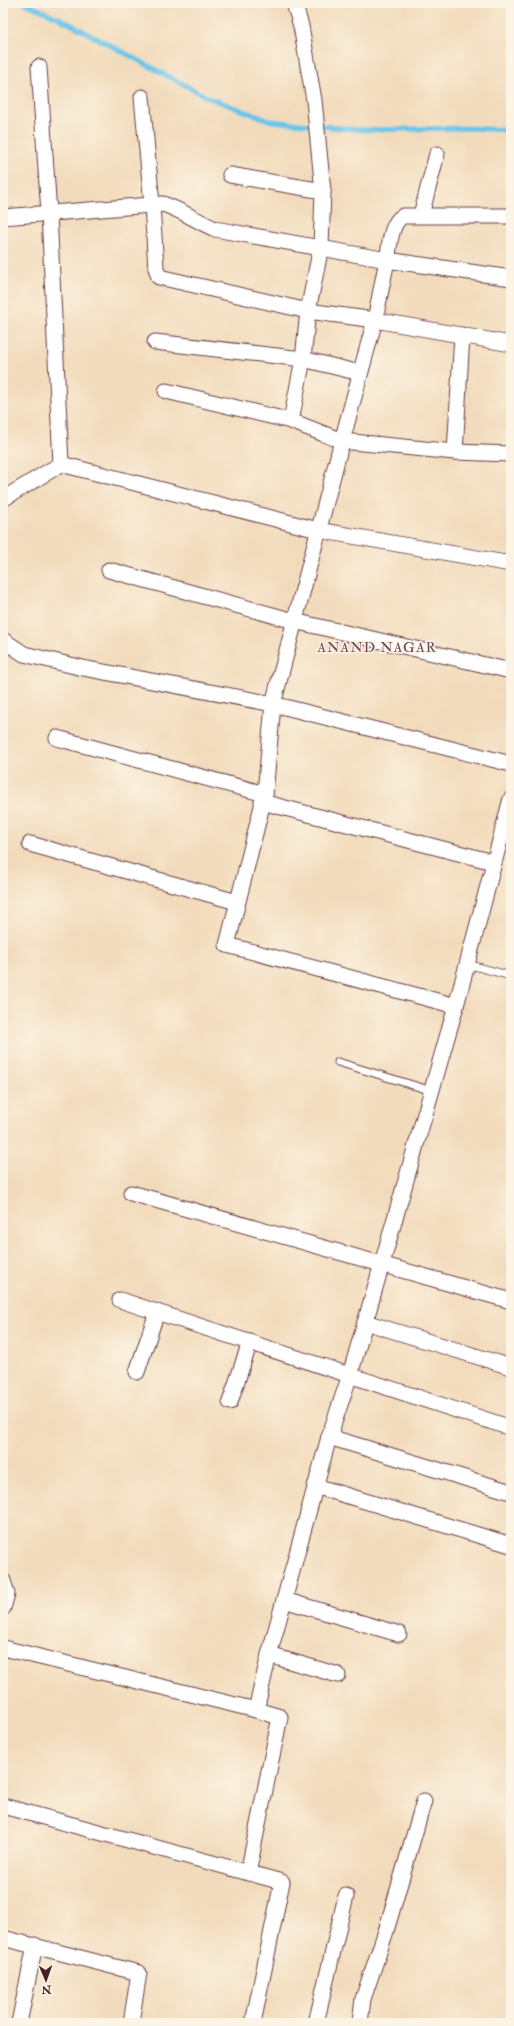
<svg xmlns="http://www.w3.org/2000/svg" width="514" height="2026" font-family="'IM FELL Double Pica',serif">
  <rect width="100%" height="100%" fill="#fcf5e5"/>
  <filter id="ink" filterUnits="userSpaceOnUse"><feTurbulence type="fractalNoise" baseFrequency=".025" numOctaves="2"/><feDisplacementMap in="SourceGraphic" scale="8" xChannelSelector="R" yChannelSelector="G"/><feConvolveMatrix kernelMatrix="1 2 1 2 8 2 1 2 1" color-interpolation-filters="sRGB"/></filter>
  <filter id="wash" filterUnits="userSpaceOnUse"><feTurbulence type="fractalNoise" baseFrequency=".012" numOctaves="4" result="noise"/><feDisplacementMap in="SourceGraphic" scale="16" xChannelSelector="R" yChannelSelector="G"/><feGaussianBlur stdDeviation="0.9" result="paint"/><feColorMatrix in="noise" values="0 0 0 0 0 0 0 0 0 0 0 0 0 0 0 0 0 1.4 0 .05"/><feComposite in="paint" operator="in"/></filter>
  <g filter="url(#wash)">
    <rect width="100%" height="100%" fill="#f2dbbc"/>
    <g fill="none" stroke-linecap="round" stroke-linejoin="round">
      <polyline stroke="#6ac5e8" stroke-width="5" points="25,3 61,19 209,98 271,121 362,130 465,128 511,130"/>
    </g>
  </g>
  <g filter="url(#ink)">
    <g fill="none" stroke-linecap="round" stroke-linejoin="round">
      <defs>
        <g id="lane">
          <polyline points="467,964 511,976"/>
          <polyline points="338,1062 432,1091"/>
        </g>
        <g id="street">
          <polyline points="294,3 301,26 314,100 323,191 321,247 308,311 303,359 291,421 342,441 273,704 511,764"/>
          <polyline points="142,97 152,204 156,268 159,277 308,311 375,320 511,344"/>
          <polyline points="230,175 323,191"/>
          <polyline points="421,215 437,154"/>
          <path d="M3 217 163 204C181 210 197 221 215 229L387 260C390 246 390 223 403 216H511"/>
          <polyline points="511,278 387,260 375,320 342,441 455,452 511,454"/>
          <polyline points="155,342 303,359 360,373"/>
          <polyline points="166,391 291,421"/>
          <polyline points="455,452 462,335"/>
          <polyline points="61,464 318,530 511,564"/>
          <polyline points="3,499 61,464 49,213 39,67"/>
          <polyline points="109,570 294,621 511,671"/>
          <polyline points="3,640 24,654 83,668 273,704 265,794 57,738"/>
          <polyline points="265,794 227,945 456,1006"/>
          <polyline points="262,802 493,862"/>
          <polyline points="30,844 237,902"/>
          <polyline points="131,1193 511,1301"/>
          <polyline points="120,1300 511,1428"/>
          <polyline points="365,1322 511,1367"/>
          <polyline points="137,1372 157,1312"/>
          <polyline points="230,1402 250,1342"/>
          <polyline points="329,1437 511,1492"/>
          <polyline points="315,1486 511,1545"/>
          <polyline points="3,1581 7,1594 3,1608"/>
          <polyline points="284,1600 399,1634"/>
          <polyline points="3,1648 256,1710"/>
          <polyline points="269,1655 338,1675"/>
          <polyline points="3,1806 282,1882 253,2023"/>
          <polyline points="248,1873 280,1717 256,1710 269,1655 329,1437 350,1375 456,1006 511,799"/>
          <polyline points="3,1938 139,1973 131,2023"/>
          <polyline points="19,2023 35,1945"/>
          <polyline points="316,2023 346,1896"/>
          <polyline points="360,2023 363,1999 386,1931 424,1801"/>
        </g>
      </defs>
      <use href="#lane" stroke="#633b41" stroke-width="9"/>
      <use href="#street" stroke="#633b41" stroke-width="17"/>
      <use href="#lane" stroke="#fff" stroke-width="7"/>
      <use href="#street" stroke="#fff" stroke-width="15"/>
    </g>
  </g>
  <g text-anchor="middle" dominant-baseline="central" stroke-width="3" stroke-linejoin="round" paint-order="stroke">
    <g font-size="14" letter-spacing="1" fill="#77475b" stroke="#fcf5e5">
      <text x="377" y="647">ANAND NAGAR</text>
    </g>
  </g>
  <rect width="514" height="2026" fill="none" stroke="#fcf5e5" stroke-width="16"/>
  <g transform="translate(46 1980) rotate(178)" stroke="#fcf5e5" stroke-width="3" paint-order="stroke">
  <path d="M0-3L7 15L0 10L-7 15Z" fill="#4a1f2b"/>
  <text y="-6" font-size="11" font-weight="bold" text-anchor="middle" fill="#4a1f2b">N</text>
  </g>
</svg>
